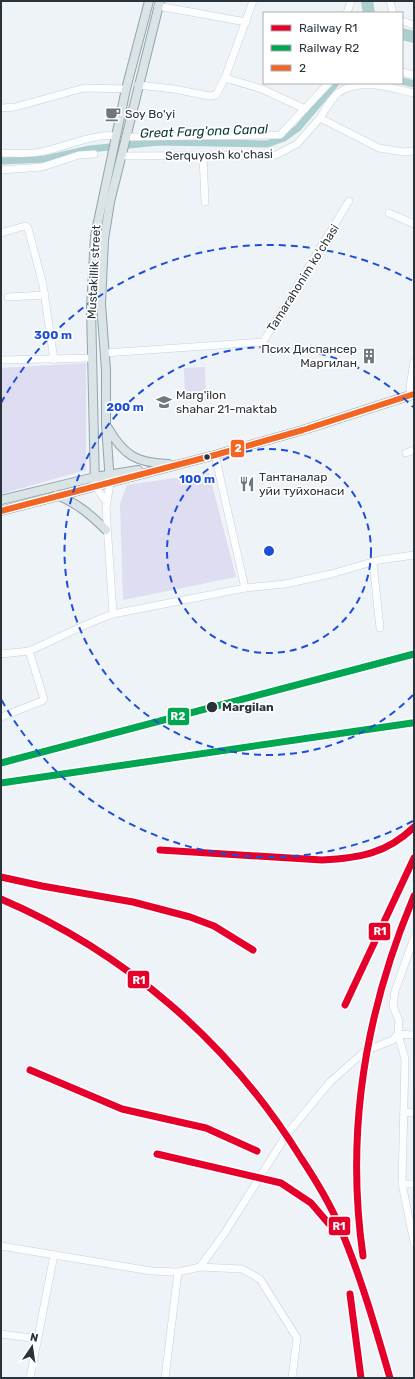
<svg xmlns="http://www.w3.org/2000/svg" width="415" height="1379" font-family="Rubik,sans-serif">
  <rect width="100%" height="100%" fill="#eef3f8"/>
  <g fill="#dfddf1">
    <polygon points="86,363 86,470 1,494 1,368"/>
    <polygon points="205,367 206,400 185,401 184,368"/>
    <polygon points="209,473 236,577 123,600 120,504 127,485"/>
  </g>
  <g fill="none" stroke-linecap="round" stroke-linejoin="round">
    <g stroke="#abcfcf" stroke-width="7">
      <polyline points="402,81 414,84"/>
      <polyline points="1,161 45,159 90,149 159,142 267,144 284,138 298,128 336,83"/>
    </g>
    <g stroke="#abcfcf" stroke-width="12">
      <polyline points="367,1 369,13"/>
      <polyline points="402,34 414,37"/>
    </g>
    <defs>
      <g id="minor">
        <polyline points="390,1 393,13"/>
        <polyline points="158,6 246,22"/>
        <polyline points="347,13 351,1"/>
        <polyline points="402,21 414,25"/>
        <polyline points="402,72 414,75"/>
        <polyline points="225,78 262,89 305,109"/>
        <polyline points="138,85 174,89 209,96 216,95 225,78 253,1"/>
        <polyline points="1,108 15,107 84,88 126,89"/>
        <path d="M320 118C325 110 330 100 338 93 359 77 392 88 414 93"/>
        <polyline points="126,137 280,135 329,83"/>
        <path d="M1 153C16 153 31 155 45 151 64 147 95 133 115 136"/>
        <polyline points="122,156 276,155 297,144 320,118 379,148 404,152 414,151"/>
        <polyline points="203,156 205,202"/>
        <polyline points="1,170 42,167 79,155 94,154"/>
        <polyline points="389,213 414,224"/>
        <polyline points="1,233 25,226 28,228 43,285 54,360"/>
        <polyline points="8,297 45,295"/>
        <polyline points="105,353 263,342 349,201"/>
        <polyline points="1,360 92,358"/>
        <polyline points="410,394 410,386 414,362"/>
        <polyline points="406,453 414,450"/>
        <polyline points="215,455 245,588"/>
        <polyline points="110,483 106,508 113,614 245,588 285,584 331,574 379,560 414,555"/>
        <polyline points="95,486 106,501"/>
        <polyline points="373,563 380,628"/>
        <polyline points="1,654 29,651"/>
        <path d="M1 717 42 701 44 699 29 651C57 639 84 624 113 614"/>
        <polyline points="414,1035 398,1034 405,1059 402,1184 414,1242"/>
        <polyline points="405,1112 414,1113"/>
        <polyline points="402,1184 414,1184"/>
        <polyline points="1,1246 151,1271 178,1272 200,1267 224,1234 287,1134 330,1082 365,1051 393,1040 398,1034 399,1021 393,1006 395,991 414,938"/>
        <polyline points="200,1267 242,1269 260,1279 297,1338 292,1378"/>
        <polyline points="1,1334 38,1339"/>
        <polyline points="30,1378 54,1255"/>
        <polyline points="165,1378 178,1272"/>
      </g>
      <g id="major">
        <path d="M108 428C124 456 137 463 169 464"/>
        <polyline points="110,483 106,425 106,370 101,304 104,240 110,202 160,1"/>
        <polyline points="95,486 91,307 95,236 126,89 149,1"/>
        <path d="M57 495C77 503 91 515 106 530"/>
        <polyline points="1,500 95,477 138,470"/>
        <polyline points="1,511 215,455 303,430 414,394"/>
      </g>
    </defs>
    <use href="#minor" stroke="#c9d0d5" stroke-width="8"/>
    <use href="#major" stroke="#93a5ab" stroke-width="10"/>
    <use href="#minor" stroke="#fcfdfe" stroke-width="7"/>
    <use href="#major" stroke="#dae3e6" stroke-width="8"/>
    <defs>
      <polyline id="bus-1" points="1,511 215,455 303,430 414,394"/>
    </defs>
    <use href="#bus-1" stroke="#fff" stroke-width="9"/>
    <use href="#bus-1" stroke="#f26522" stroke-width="6"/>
    <defs>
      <g id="rail-1">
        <path d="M160 850 322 860C359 858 386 854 414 827"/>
        <polyline points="1,877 42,886 133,902 190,917 214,926 253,950"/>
        <path d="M1 899C125 952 230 1043 301 1158 315 1179 329 1202 339 1225 360 1274 375 1326 390 1378"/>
        <polyline points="345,1005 414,858"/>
        <polyline points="30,1070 122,1109 206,1128 257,1151"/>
        <polyline points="157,1154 281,1183 311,1203 329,1224"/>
        <path d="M363 1256C345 1130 365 1012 414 896"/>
        <polyline points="350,1294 361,1378"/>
      </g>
      <g id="rail-2">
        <polyline points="1,763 414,654"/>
        <polyline points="1,783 412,723"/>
      </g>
    </defs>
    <use href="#rail-1" stroke="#fff" stroke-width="10"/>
    <use href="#rail-2" stroke="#fff" stroke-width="10"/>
    <use href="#rail-1" stroke="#e4002b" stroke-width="7"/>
    <use href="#rail-2" stroke="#00a651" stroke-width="7"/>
  </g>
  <g fill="none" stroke="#1d4ed8" stroke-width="2" stroke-dasharray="7 5">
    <circle cx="269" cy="551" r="102"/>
    <path d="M413 695A204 204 0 1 1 413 407"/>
    <path d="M413 821A306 306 0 0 1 1 699M1 403A306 306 0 0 1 413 281"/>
  </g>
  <defs>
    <symbol id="cafe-bare" viewBox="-9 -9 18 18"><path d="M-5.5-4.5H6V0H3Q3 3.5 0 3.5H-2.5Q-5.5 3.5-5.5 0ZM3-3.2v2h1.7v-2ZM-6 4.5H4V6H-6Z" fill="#6f767c" stroke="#fff" stroke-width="2.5" paint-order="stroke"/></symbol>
    <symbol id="building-bare" viewBox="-9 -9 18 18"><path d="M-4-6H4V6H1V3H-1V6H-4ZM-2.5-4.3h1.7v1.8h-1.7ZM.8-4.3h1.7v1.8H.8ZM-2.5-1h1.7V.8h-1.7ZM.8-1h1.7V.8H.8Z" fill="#6f767c" stroke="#fff" stroke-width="2.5" paint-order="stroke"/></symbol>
    <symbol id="school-bare" viewBox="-9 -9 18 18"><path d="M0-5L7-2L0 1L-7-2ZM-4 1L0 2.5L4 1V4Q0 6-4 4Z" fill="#6f767c" stroke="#fff" stroke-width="2.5" paint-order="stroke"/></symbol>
    <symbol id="restaurant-bare" viewBox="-9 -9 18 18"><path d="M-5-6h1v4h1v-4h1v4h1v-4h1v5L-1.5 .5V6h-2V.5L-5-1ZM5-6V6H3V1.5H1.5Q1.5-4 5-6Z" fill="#6f767c" stroke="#fff" stroke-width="2.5" paint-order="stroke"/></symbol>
  </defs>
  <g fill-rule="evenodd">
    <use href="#cafe-bare" x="102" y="103" width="22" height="22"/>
    <use href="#building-bare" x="358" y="345" width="22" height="22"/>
    <use href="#school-bare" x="153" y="391" width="22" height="22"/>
    <use href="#restaurant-bare" x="236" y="473" width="22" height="22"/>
  </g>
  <g fill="#2b333a" stroke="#fff" stroke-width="1.5">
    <circle cx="207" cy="457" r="3.5"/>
    <circle cx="212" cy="707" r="6"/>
  </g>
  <g text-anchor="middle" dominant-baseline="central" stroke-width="3.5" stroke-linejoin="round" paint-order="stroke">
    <g font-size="12" fill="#2b333a" stroke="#fff" text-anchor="start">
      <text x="125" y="114">Soy Bo'yi</text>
      <text x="357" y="349" text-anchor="end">Псих Диспансер<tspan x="357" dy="14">Маргилан</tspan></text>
      <text x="176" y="395">Marg'ilon<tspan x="176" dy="14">shahar 21-maktab</tspan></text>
      <text x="259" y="477">Тантаналар<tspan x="259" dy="14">уйи туйхонаси</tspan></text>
    </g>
    <g font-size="12" fill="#2b333a" stroke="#fff">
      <text transform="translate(219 155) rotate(-1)">Serquyosh koʻchasi</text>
      <text transform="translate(94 272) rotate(-87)">Mustakillik street</text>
      <text transform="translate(303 278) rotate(-58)">Tamarahonim koʻchasi</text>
    </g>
    <g font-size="12" font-weight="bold" fill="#2b333a" stroke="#fff" text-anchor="start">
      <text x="222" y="707">Margilan</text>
    </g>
    <g font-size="13" font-style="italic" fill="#073837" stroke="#fff">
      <text transform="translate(204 131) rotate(-2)">Great Farg'ona Canal</text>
    </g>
  </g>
  <circle cx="269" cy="551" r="6" fill="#1d4ed8" stroke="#fff" stroke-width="2"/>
  <g font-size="12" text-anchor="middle" font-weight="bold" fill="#1d4ed8" stroke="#fff" stroke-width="3.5" stroke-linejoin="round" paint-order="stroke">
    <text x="53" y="339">300 m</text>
    <text x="125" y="411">200 m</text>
    <text x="197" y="483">100 m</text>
  </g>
  <g stroke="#fff" stroke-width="1.5">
    <rect x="230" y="439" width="15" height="19" rx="4" fill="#f26522"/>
    <rect x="167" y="707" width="23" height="19" rx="4" fill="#00a651"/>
    <rect x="368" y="922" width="23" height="19" rx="4" fill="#e4002b"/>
    <rect x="127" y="970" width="23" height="19" rx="4" fill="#e4002b"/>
    <rect x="328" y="1216" width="23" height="20" rx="4" fill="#e4002b"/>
  </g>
  <g font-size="11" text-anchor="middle" font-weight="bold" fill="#fff">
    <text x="238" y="452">2</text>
    <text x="178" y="720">R2</text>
    <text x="380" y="935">R1</text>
    <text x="139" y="984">R1</text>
    <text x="339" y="1230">R1</text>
  </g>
  <rect width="415" height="1379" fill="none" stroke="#2b333a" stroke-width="4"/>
  <rect x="263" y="12" width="140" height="72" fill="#ffffff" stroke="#aaadb0"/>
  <rect x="271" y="25" width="20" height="6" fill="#e4002b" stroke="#aaadb0"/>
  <text x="299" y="32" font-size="12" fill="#2b333a">Railway R1</text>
  <rect x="271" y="45" width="20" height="6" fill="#00a651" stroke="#aaadb0"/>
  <text x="299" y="52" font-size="12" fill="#2b333a">Railway R2</text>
  <rect x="271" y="65" width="20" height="6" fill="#f26522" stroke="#aaadb0"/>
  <text x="299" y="72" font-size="12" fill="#2b333a">2</text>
  <g transform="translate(32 1347) rotate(13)" stroke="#ffffff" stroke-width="3" paint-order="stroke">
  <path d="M0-3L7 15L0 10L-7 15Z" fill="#2b333a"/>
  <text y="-6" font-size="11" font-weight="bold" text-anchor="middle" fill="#2b333a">N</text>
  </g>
</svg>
